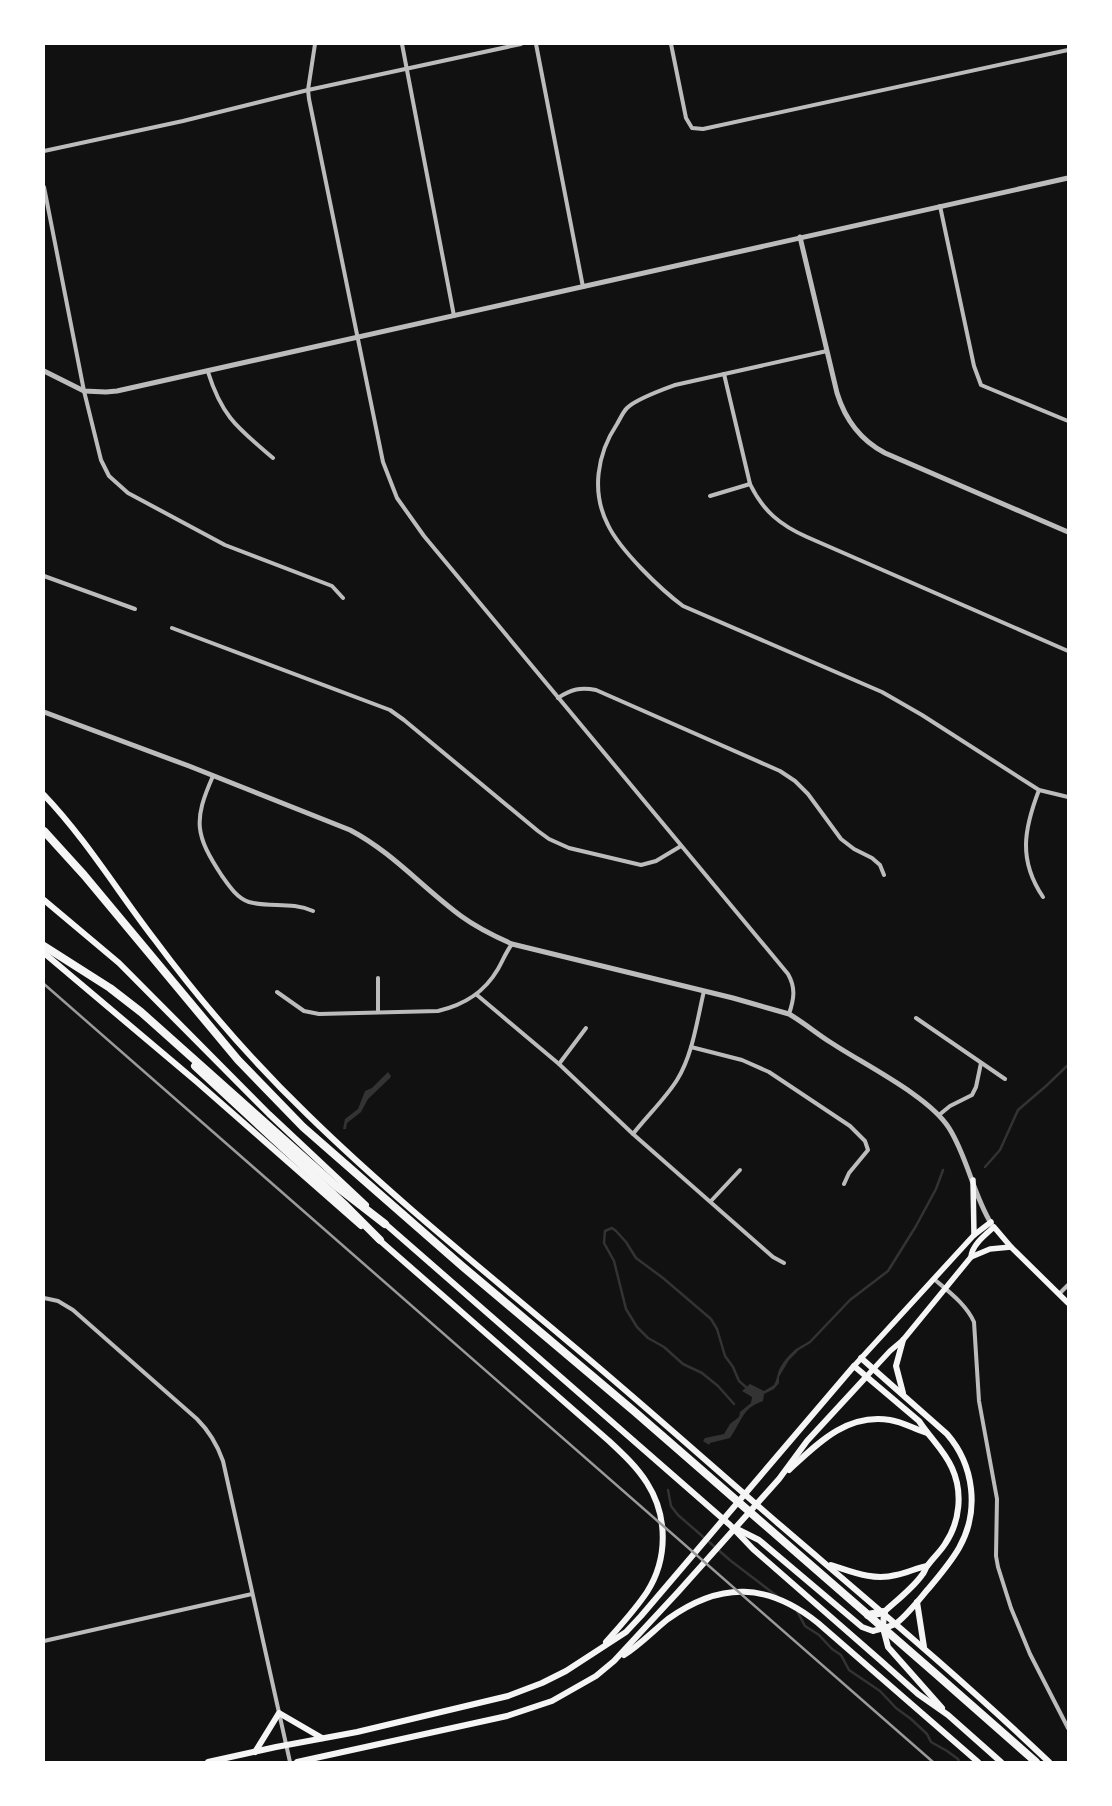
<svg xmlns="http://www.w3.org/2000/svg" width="1112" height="1806" font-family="'Noto Sans',sans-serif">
  <rect width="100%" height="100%" fill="#111"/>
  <g fill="#333">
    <polygon points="388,1072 391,1076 390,1078 368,1099 361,1112 347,1123 346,1129 343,1129 345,1119 358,1109 365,1091 372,1088"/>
    <path d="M797 1349 798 1351 789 1360 779 1377V1383L774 1389 764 1394 763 1401C742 1408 742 1421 730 1438L710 1443 709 1445 703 1441 705 1438 724 1434 730 1424 739 1417 740 1412 751 1403 752 1397 742 1391 750 1384 764 1391 774 1385C776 1381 777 1377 778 1373 780 1365 790 1353 797 1349Z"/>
  </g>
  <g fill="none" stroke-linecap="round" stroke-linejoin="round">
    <g stroke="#333" stroke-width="2.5">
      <polyline points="985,1167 1000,1150 1018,1110 1046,1086 1068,1065"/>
      <polyline points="795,1351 810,1342 850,1300 888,1271 916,1226 936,1189 943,1170"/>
      <polyline points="734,1404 718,1386 702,1373 683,1364 664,1347 648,1338 637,1327 626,1309 614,1261 604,1243 605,1231 612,1228 616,1231 626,1242 636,1258 663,1278 711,1319 717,1329 725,1356 733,1367 739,1381 747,1388"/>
      <polyline points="668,1490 671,1506 678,1515 731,1561 777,1596"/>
      <polyline points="797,1611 805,1626 819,1635 832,1649 841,1655 849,1670 880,1691 896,1708 911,1719 927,1734 931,1742 947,1751 958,1759 959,1762"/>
    </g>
    <g stroke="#bcbcbc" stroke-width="4">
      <path d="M315 44 308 90 309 99 383 462 397 498 424 536 788 974C796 988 794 999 789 1014"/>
      <polyline points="402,44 454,316"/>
      <polyline points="536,44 583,287"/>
      <polyline points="671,44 686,118 692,128 703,129 1068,50"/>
      <polyline points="44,151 183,121 308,90 521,44"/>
      <polyline points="44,187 84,391 101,460 109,476 128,493 225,545 332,586 343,598"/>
      <polyline points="940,206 974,366 981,385 1068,421"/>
      <path d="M827 351 675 385C664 389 636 399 627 408 623 412 620 419 617 424 597 454 591 492 608 525 620 550 660 589 683 606L882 692 922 715 1039 790 1068 797"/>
      <path d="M208 372C222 417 238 428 273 458"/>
      <path d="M724 374 750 484C763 511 780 525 807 537L1068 651"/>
      <polyline points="710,496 750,484"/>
      <polyline points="44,576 135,609"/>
      <polyline points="172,628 390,710 404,720 538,831 549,839 569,848 641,865 656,861 681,846"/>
      <path d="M558 698C571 689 581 687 596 690L780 771 795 781 808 794 841 839 854 849 872 858 880 865 884 875"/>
      <path d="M213 776C193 821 195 835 222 876 229 886 237 898 249 902 271 908 291 901 313 911"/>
      <path d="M1039 790C1024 829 1018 860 1043 897"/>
      <path d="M277 992 304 1011 319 1014 438 1011C464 1005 484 993 498 969 503 960 506 952 512 944"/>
      <polyline points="477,995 559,1064 633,1134 773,1257 784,1263"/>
      <polyline points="378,1012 378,978"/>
      <polyline points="916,1018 1005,1079"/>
      <polyline points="691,1047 742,1060 769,1072 850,1126 865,1141 868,1150 849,1173 844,1184"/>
      <polyline points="559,1064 586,1028"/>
      <polyline points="939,1115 950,1106 972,1095 976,1087 981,1063"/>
      <path d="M633 1134C647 1116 665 1099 677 1080 693 1054 697 1020 704 991"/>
      <polyline points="711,1201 740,1170"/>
      <path d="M934 1279C949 1292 966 1304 974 1322L979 1401 997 1499 996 1556 998 1567 1011 1608 1030 1654 1068 1728"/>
      <polyline points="1059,1294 1068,1285"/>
      <path d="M44 1298 58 1301 73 1310 197 1419C210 1432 217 1444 223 1461L290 1762"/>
      <polyline points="44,1641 252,1594"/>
    </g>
    <g stroke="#bcbcbc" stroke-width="5">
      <path d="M800 237 837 393C845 419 860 440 885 453L1068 532"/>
      <polyline points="44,371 84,391 106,392 117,391 1068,178"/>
      <path d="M44 712 189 766 350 830C392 852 423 888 461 916 476 927 494 936 512 944L733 998 789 1014C803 1022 816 1033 830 1042 863 1064 929 1096 949 1128 968 1158 973 1195 992 1225"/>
    </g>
    <g stroke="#f5f5f5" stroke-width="5.5">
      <polyline points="973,1180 974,1235"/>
      <polyline points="971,1257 990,1249 1011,1247"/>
      <polyline points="854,1366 974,1235 991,1222"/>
      <path d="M866 1377 890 1351 903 1340 971 1257C972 1245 985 1235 994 1227L1011 1247 1068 1303"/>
    </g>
    <g stroke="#f5f5f5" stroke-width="6">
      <path d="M44 795C86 839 118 892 155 940 201 1002 252 1061 308 1115 393 1198 487 1273 578 1350 646 1407 713 1467 780 1525 871 1603 963 1680 1049 1762"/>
      <polyline points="44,900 119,963 269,1114 366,1205"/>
      <polyline points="44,953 197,1082 361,1226"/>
      <polyline points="382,1221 730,1525 753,1549 880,1660 918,1694 948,1715 1001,1762"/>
      <path d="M377 1238 609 1441C623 1454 637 1467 647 1483 668 1516 668 1559 647 1592 635 1610 620 1626 606 1642"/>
      <polyline points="903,1393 896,1366 903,1340"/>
      <path d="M789 1470C818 1443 847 1413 890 1420 903 1422 914 1429 927 1433"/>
      <path d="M735 1528 759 1540 862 1627 873 1631C880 1629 889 1627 895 1624 905 1618 921 1597 929 1588 940 1575 951 1562 959 1548 980 1511 974 1465 947 1434L861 1358"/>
      <path d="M831 1565C853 1572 873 1581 896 1575 907 1573 916 1568 927 1566"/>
      <polyline points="917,1602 924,1647"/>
      <path d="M624 1655C640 1645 653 1631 668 1619 721 1581 768 1583 818 1623L978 1762"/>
      <polyline points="255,1752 279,1713 322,1738"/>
      <path d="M208 1762 276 1747 357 1732 508 1696 542 1683 566 1671 626 1632 641 1616 854 1366 919 1421C930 1438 944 1450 952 1468 963 1492 960 1522 945 1544 940 1552 933 1558 928 1565 925 1568 925 1572 922 1575 913 1588 896 1601 884 1612L883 1628 888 1647 942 1708"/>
      <polyline points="297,1762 507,1716 552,1701 596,1676 614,1661 678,1592 779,1479 807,1441 866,1377"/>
    </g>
    <g stroke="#f5f5f5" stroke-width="8">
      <polyline points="44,831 84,875 238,1060 303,1127 462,1266 635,1412 936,1674 1036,1762"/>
      <polyline points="44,946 110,988 141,1012 336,1186 385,1224"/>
      <polyline points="195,1066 346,1206 380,1240"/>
      <polyline points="868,1615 884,1612"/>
    </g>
    <polyline stroke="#9a9a9a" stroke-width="2.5" points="44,984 933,1762"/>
  </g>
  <rect width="1112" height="1806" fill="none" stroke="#ffffff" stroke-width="90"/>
</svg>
